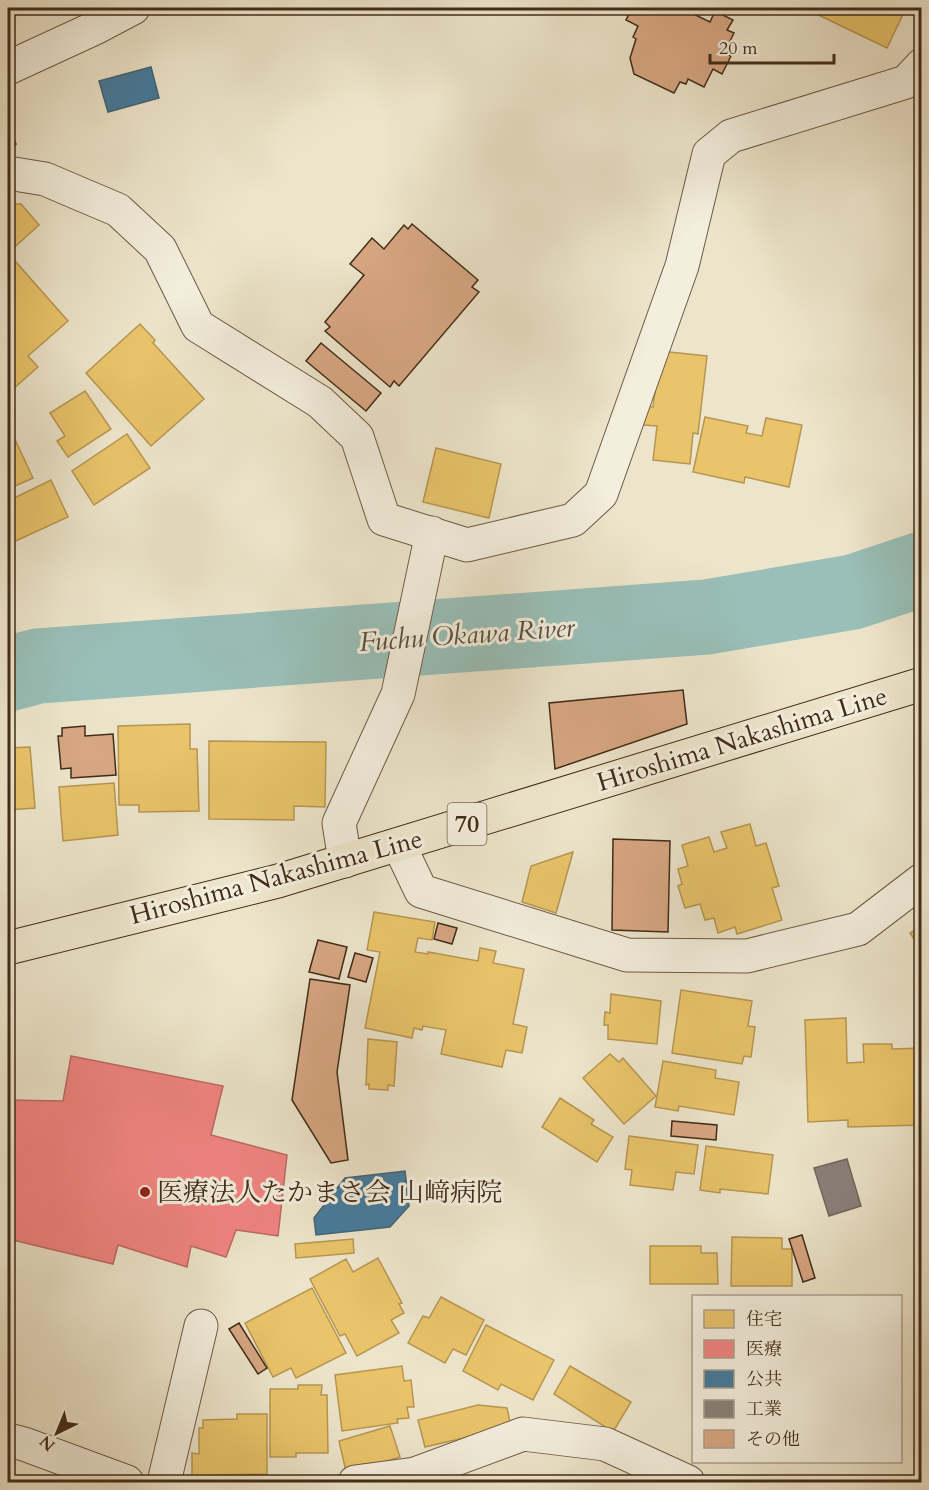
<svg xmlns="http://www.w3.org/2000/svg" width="929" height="1490" font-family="Cardo,'Noto Serif JP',serif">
  <rect width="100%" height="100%" fill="#ede5cb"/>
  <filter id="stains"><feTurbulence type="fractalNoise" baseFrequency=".00333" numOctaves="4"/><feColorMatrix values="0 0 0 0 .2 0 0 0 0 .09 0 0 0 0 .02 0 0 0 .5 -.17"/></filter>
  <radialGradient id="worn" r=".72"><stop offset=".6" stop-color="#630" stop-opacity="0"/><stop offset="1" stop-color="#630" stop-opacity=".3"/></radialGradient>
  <g fill="#e9c46a" stroke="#b79651" stroke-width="1.5">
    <polygon points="804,8 906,8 887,48"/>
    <polygon points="8,204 21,204 39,225 8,253 68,321 28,356 38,367 12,390 8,385"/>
    <polygon points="140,324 155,340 153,343 204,399 151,446 86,373"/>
    <polygon points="660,351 707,356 698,434 693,433 690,464 653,460 657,426 643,425 645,406 653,407"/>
    <polygon points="85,391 111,429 68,457 57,441 65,436 50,413"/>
    <polygon points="705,417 748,426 746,433 762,436 766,418 802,425 789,487 745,477 744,483 693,472"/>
    <polygon points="12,433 33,478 8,489 8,435"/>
    <polygon points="127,434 150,468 94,505 72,471"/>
    <polygon points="436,448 501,464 489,518 423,502"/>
    <polygon points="51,480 68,517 9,544 8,501"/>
    <polygon points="190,724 190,749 197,749 199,811 139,812 139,805 119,805 118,726"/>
    <polygon points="209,741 326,742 325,807 294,806 294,820 209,819"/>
    <polygon points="30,747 35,808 8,810 8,748"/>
    <polygon points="114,783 118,835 63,841 59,787"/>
    <polygon points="750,824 756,846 766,843 779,886 772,888 782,920 737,934 735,927 718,933 714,918 705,920 700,904 685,908 678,886 682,884 678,869 688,866 682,845 709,837 714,852 727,848 721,832"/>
    <polygon points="573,852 556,913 522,902 531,866"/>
    <polygon points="374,912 435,922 432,940 418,938 415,952 428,954 428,952 478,961 480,948 496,951 493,963 524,969 513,1024 527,1027 522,1053 506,1050 502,1067 441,1054 446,1030 423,1026 422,1030 414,1028 412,1038 365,1028 380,952 367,950"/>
    <polygon points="922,926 922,951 910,933"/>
    <polygon points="681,990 752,1001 748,1026 755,1027 751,1057 744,1056 742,1064 672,1053"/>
    <polygon points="611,994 661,1001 657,1044 608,1039 608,1025 604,1025 605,1012 610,1013"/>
    <polygon points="846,1018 847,1063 864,1062 863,1044 892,1044 892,1049 922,1048 922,1125 848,1127 848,1120 808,1122 805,1020"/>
    <polygon points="368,1039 397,1042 394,1086 388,1085 388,1090 369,1089 369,1084 366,1085"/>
    <polygon points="610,1054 619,1062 623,1058 656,1096 624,1124 583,1078"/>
    <polygon points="663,1061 716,1070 715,1078 739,1082 734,1115 679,1106 678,1111 655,1107"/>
    <polygon points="560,1098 594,1120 591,1124 613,1137 597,1162 542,1127"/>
    <polygon points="629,1136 698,1145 694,1174 676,1172 673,1190 630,1185 632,1170 625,1169"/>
    <polygon points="706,1146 773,1155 768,1194 720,1189 720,1193 700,1190"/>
    <polygon points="732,1237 782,1238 782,1249 792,1249 792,1286 731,1286"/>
    <polygon points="353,1239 354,1253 296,1258 295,1244"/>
    <polygon points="650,1246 701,1246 701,1253 717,1253 718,1284 650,1284"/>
    <polygon points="378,1258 402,1303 399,1304 404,1313 391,1320 399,1333 357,1356 345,1334 340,1336 310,1279 346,1259 353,1272"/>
    <polygon points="312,1288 346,1353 296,1378 291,1368 273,1377 245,1323"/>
    <polygon points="441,1297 484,1320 466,1355 453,1349 445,1363 408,1343 423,1316 429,1318"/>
    <polygon points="486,1325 554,1360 533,1400 501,1384 498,1390 463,1371"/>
    <polygon points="402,1366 404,1381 411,1380 414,1407 407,1407 409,1418 397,1419 398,1423 342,1431 335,1375"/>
    <polygon points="570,1366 631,1402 613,1432 554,1394"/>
    <polygon points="298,1385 322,1385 321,1395 327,1395 328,1453 296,1453 296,1457 270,1457 270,1389 298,1389"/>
    <polygon points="478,1405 507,1408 511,1427 425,1447 418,1420"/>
    <polygon points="237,1414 267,1414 267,1474 215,1475 215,1482 192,1482 192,1453 199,1454 199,1428 203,1428 203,1420 237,1419"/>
    <polygon points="390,1426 400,1457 367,1467 347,1476 339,1441"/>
  </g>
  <polygon fill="#f28482" stroke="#bd6962" stroke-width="1.5" points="71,1056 223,1086 211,1135 287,1155 278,1236 236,1230 226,1257 191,1246 187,1267 118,1245 113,1264 8,1239 8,1100 63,1101"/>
  <g fill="#457b9d" stroke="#446375" stroke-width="1.5">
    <polygon points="151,67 159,98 108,112 99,81"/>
    <polygon points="405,1171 409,1206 390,1227 316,1235 314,1218 345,1178"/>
  </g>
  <polygon fill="#8a817c" stroke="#74675e" stroke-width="1.5" points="847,1159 861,1206 829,1216 814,1168"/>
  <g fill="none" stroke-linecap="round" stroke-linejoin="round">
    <polyline stroke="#99bfb8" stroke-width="75" points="8,674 38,666 707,617 853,592 922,569"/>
  </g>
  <g fill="#d7a783" stroke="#412b18" stroke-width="1.5">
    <polygon points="632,8 681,8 710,22 715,11 733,20 727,30 734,33 724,53 731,56 722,74 713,69 704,87 688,79 686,84 680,82 674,93 634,74 630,58 636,39 633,37 638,26 626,20"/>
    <polygon points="8,125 16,144 8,147"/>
    <polygon points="412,224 478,280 472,287 479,292 399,386 394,381 390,387 325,331 330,327 325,322 364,275 350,264 372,238 384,249 404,225 408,229"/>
    <polygon points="321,343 381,393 366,411 306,361"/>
    <polygon points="683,690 687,724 555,769 549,703"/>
    <polygon points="85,726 85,736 113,734 116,775 71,778 71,768 61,769 58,736 62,736 62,728"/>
    <polygon points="613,839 670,841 668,932 612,930"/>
    <polygon points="438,923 457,928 452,944 434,939"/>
    <polygon points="318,940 347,947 339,979 309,972"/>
    <polygon points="355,953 373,958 366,982 348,977"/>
    <polygon points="310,979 350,985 337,1072 348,1160 331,1163 292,1100"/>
    <polygon points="672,1121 717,1125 716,1140 671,1136"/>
    <polygon points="802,1235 815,1278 803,1282 789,1239"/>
    <polygon points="239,1323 267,1368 258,1374 229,1329"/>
  </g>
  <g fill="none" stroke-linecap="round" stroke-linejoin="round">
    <defs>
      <g id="minor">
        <polyline points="8,173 45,179 118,210 160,249 198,326 320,402 357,437 384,519 467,545 573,520 601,494 682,266 709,154 731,136 906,82 922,65"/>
        <polyline points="399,845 421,891 627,955 747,956 858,929 922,880"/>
        <polyline points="345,861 339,823 398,694 432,533"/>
        <polyline points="8,1440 24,1444 127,1482"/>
        <polyline points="164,1482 201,1326"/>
        <polyline points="355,1482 415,1474 523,1434 605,1444 688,1482"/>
      </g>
      <polyline id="tertiary" points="8,68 97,27 133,8"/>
      <polyline id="primary" points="8,948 278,881 922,684"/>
    </defs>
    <use href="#minor" stroke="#6c5a45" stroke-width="35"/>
    <use href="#tertiary" stroke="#6c5a45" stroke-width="35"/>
    <use href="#primary" stroke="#412b18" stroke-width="35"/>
    <use href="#minor" stroke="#f3eedd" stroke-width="33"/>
    <use href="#tertiary" stroke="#f3eedd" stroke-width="33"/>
    <use href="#primary" stroke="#ede5cb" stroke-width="33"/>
  </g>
  <circle fill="#8f2418" stroke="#f3eedd" stroke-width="2" cx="145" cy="1192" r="6"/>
  <g text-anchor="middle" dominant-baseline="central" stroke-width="6" stroke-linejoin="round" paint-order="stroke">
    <rect fill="#f3eedd" stroke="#766653" stroke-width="1.5" x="447.5" y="803" width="39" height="42" rx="4.5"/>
    <g font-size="24" font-weight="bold" fill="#412b18">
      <text x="467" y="824">70</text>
    </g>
    <g font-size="26" fill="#412b18" stroke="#f3eedd">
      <text transform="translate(742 739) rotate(-17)">Hiroshima Nakashima Line</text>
      <text transform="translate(276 877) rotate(-15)">Hiroshima Nakashima Line</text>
    </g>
    <g font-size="26" fill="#412b18" stroke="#f3eedd" text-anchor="start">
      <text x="157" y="1192">医療法人たかまさ会 山﨑病院</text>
    </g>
    <g font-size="27" font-style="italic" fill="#575040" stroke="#f3eedd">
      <text transform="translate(467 635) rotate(-4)">Fuchu Okawa River</text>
    </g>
  </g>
  <rect width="929" height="1490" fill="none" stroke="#ede5cb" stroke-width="30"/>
  <rect x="9" y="9" width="911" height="1472" fill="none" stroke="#412b18" stroke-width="3"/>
  <rect x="15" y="15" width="899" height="1460" fill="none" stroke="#412b18" stroke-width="1.5"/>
  <rect x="692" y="1295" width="210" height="168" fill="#f3eedd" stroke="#aca08e" stroke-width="1.5"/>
  <rect x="704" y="1310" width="30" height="18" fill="#e9c46a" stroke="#aca08e" stroke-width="1.5"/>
  <text x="746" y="1325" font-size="18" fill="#412b18">住宅</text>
  <rect x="704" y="1340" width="30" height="18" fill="#f28482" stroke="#aca08e" stroke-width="1.5"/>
  <text x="746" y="1355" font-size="18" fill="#412b18">医療</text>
  <rect x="704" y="1370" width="30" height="18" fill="#457b9d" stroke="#aca08e" stroke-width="1.5"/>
  <text x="746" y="1385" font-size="18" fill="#412b18">公共</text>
  <rect x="704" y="1400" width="30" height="18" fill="#8a817c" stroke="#aca08e" stroke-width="1.5"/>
  <text x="746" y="1415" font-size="18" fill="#412b18">工業</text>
  <rect x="704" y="1430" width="30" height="18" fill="#d7a783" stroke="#aca08e" stroke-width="1.5"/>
  <text x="746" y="1445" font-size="18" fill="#412b18">その他</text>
  <g transform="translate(57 1433) rotate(223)" stroke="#f3eedd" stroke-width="4.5" paint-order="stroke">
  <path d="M0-4.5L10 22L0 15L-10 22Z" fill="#412b18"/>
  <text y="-9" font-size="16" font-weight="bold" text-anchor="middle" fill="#412b18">N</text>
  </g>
  <path d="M710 54v9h124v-9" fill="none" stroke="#412b18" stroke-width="3"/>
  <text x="719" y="54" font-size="18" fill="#412b18" stroke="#f3eedd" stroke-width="4.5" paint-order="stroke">20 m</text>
  <rect width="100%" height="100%" filter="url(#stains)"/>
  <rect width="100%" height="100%" fill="url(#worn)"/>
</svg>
